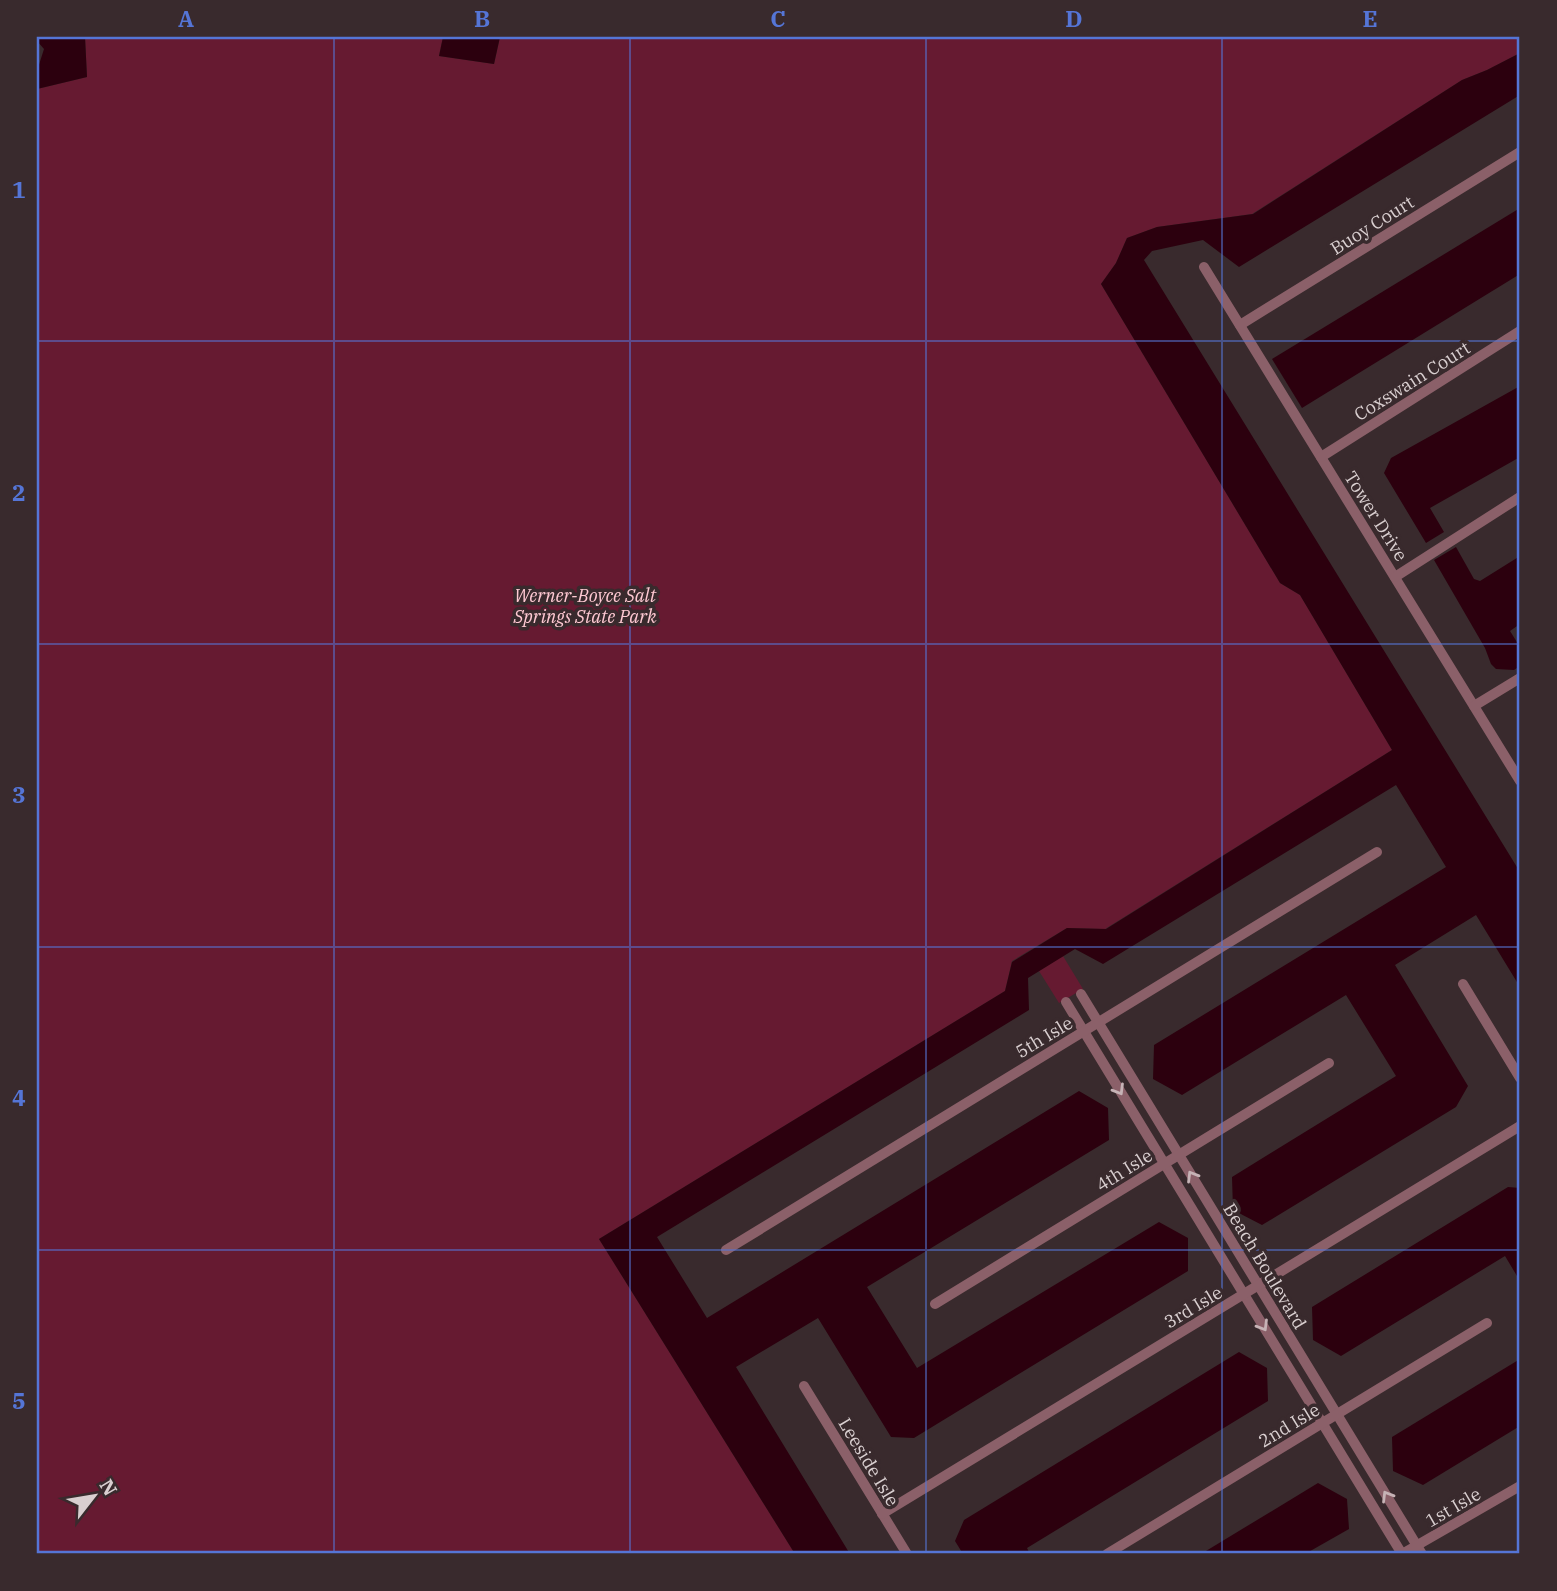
<svg xmlns="http://www.w3.org/2000/svg" width="1557" height="1591" font-family="'IBM Plex Serif',serif">
  <rect width="100%" height="100%" fill="#392a2d"/>
  <g fill="#661a31">
    <polygon points="85,37 443,37 439,56 494,64 500,37 1520,37 1520,53 1487,70 1462,80 1252,214 1157,227 1127,238 1116,263 1101,284 1280,583 1300,595 1392,750 1105,929 1067,928 1012,961 1005,991 599,1239 795,1554 37,1554 37,89 87,77"/>
    <polygon points="1063,956 1083,989 1059,1003 1039,971"/>
  </g>
  <g fill="#2c000e">
    <polygon points="37,37 85,37 87,77 37,89 37,71 44,49 37,41"/>
    <polygon points="443,37 500,37 494,64 439,56"/>
    <polygon points="1520,53 1520,95 1239,267 1203,240 1152,251 1144,260 1520,872 1520,987 1476,915 1395,965 1468,1086 1456,1107 1262,1225 1233,1210 1232,1177 1396,1076 1346,995 1182,1095 1153,1079 1154,1045 1446,867 1396,785 1103,964 1075,949 1028,978 1029,1010 657,1237 707,1318 1079,1091 1108,1108 1109,1140 867,1287 917,1368 1159,1222 1188,1238 1188,1271 914,1438 891,1437 818,1318 736,1367 850,1554 795,1554 599,1239 1005,991 1012,962 1067,928 1106,929 1392,750 1300,595 1280,583 1101,284 1116,263 1127,238 1157,227 1253,214 1462,80 1487,70"/>
    <polygon points="1520,208 1520,274 1302,408 1272,359"/>
    <polygon points="1520,386 1520,457 1430,508 1444,532 1426,543 1384,473 1391,458"/>
    <polygon points="1456,547 1474,579 1480,581 1520,556 1520,624 1510,631 1520,647 1520,666 1514,670 1496,669 1491,664 1485,648 1434,560"/>
    <polygon points="1508,1187 1520,1188 1520,1281 1505,1256 1341,1356 1313,1340 1312,1307"/>
    <polygon points="1239,1352 1267,1368 1268,1401 1027,1548 1030,1554 963,1554 955,1541 964,1520"/>
    <polygon points="1520,1359 1520,1426 1423,1485 1393,1471 1392,1437"/>
    <polygon points="1318,1483 1347,1499 1349,1529 1305,1554 1201,1554"/>
  </g>
  <g fill="none" stroke-linecap="round" stroke-linejoin="round">
    <g stroke="#8b6069" stroke-width="10">
      <polyline points="1204,267 1520,781"/>
      <polyline points="1240,325 1520,152"/>
      <polyline points="1321,457 1520,331"/>
      <polyline points="1395,577 1520,497"/>
      <polyline points="1474,706 1520,678"/>
      <polyline points="1463,984 1520,1078"/>
      <polyline points="1081,994 1422,1554"/>
      <polyline points="1066,1002 1402,1554"/>
      <polyline points="726,1250 1377,852"/>
      <polyline points="935,1304 1329,1063"/>
      <polyline points="804,1386 907,1554"/>
      <polyline points="882,1514 1520,1126"/>
      <polyline points="1107,1554 1487,1323"/>
      <polyline points="1402,1554 1520,1486"/>
    </g>
  </g>
  <defs><path id="oneway-chevron" d="M-2-3.5L2.5 0L-2 3.5" fill="none" stroke-width="1.6" stroke-linecap="round" stroke-linejoin="round" transform="scale(1.75)"/></defs>
  <g stroke="#c6b3b6">
    <use href="#oneway-chevron" transform="translate(1119 1090) rotate(59)"/>
    <use href="#oneway-chevron" transform="translate(1192 1176) rotate(-121)"/>
    <use href="#oneway-chevron" transform="translate(1263 1326) rotate(59)"/>
    <use href="#oneway-chevron" transform="translate(1387 1496) rotate(-121)"/>
  </g>
  <path fill="none" stroke="#5575d6" stroke-width="2" stroke-opacity="0.55" d="M334 37V1554M630 37V1554M926 37V1554M1222 37V1554M37 341H1520M37 644H1520M37 947H1520M37 1250H1520"/>
  <g text-anchor="middle" dominant-baseline="central" stroke-width="7" stroke-linejoin="round" paint-order="stroke">
    <g font-size="18" fill="#d9cfd0" stroke="#392a2d">
      <text transform="translate(1372 225) rotate(-32)">Buoy Court</text>
      <text transform="translate(1412 381) rotate(-32)">Coxswain Court</text>
      <text transform="translate(1376 516) rotate(58)">Tower Drive</text>
      <text transform="translate(1044 1037) rotate(-31)">5th Isle</text>
      <text transform="translate(1124 1170) rotate(-32)">4th Isle</text>
      <text transform="translate(1265 1266) rotate(59)">Beach Boulevard</text>
      <text transform="translate(1193 1307) rotate(-31)">3rd Isle</text>
      <text transform="translate(1289 1425) rotate(-31)">2nd Isle</text>
      <text transform="translate(869 1462) rotate(59)">Leeside Isle</text>
      <text transform="translate(1453 1507) rotate(-30)">1st Isle</text>
    </g>
    <g font-size="18" font-style="italic" fill="#ffc9d3" stroke="#392a2d">
      <text x="585" y="595">Werner-Boyce Salt<tspan x="585" dy="21">Springs State Park</tspan></text>
    </g>
  </g>
  <rect width="1557" height="1591" fill="none" stroke="#392a2d" stroke-width="77"/>
  <g transform="translate(94 1496) rotate(59)" stroke="#392a2d" stroke-width="5" paint-order="stroke">
  <path d="M0-5L12 26L0 18L-12 26Z" fill="#d9cfd0"/>
  <text y="-10" font-size="19" font-weight="bold" text-anchor="middle" fill="#d9cfd0">N</text>
  </g>
  <rect x="38" y="38" width="1480" height="1514" fill="none" stroke="#5575d6" stroke-width="2.5"/>
  <g font-size="23" text-anchor="middle" font-weight="bold" fill="#5575d6">
    <text x="186" y="27">A</text>
    <text x="482" y="27">B</text>
    <text x="778" y="27">C</text>
    <text x="1074" y="27">D</text>
    <text x="1370" y="27">E</text>
    <text x="19" y="198">1</text>
    <text x="19" y="501">2</text>
    <text x="19" y="803">3</text>
    <text x="19" y="1106">4</text>
    <text x="19" y="1409">5</text>
  </g>
</svg>
